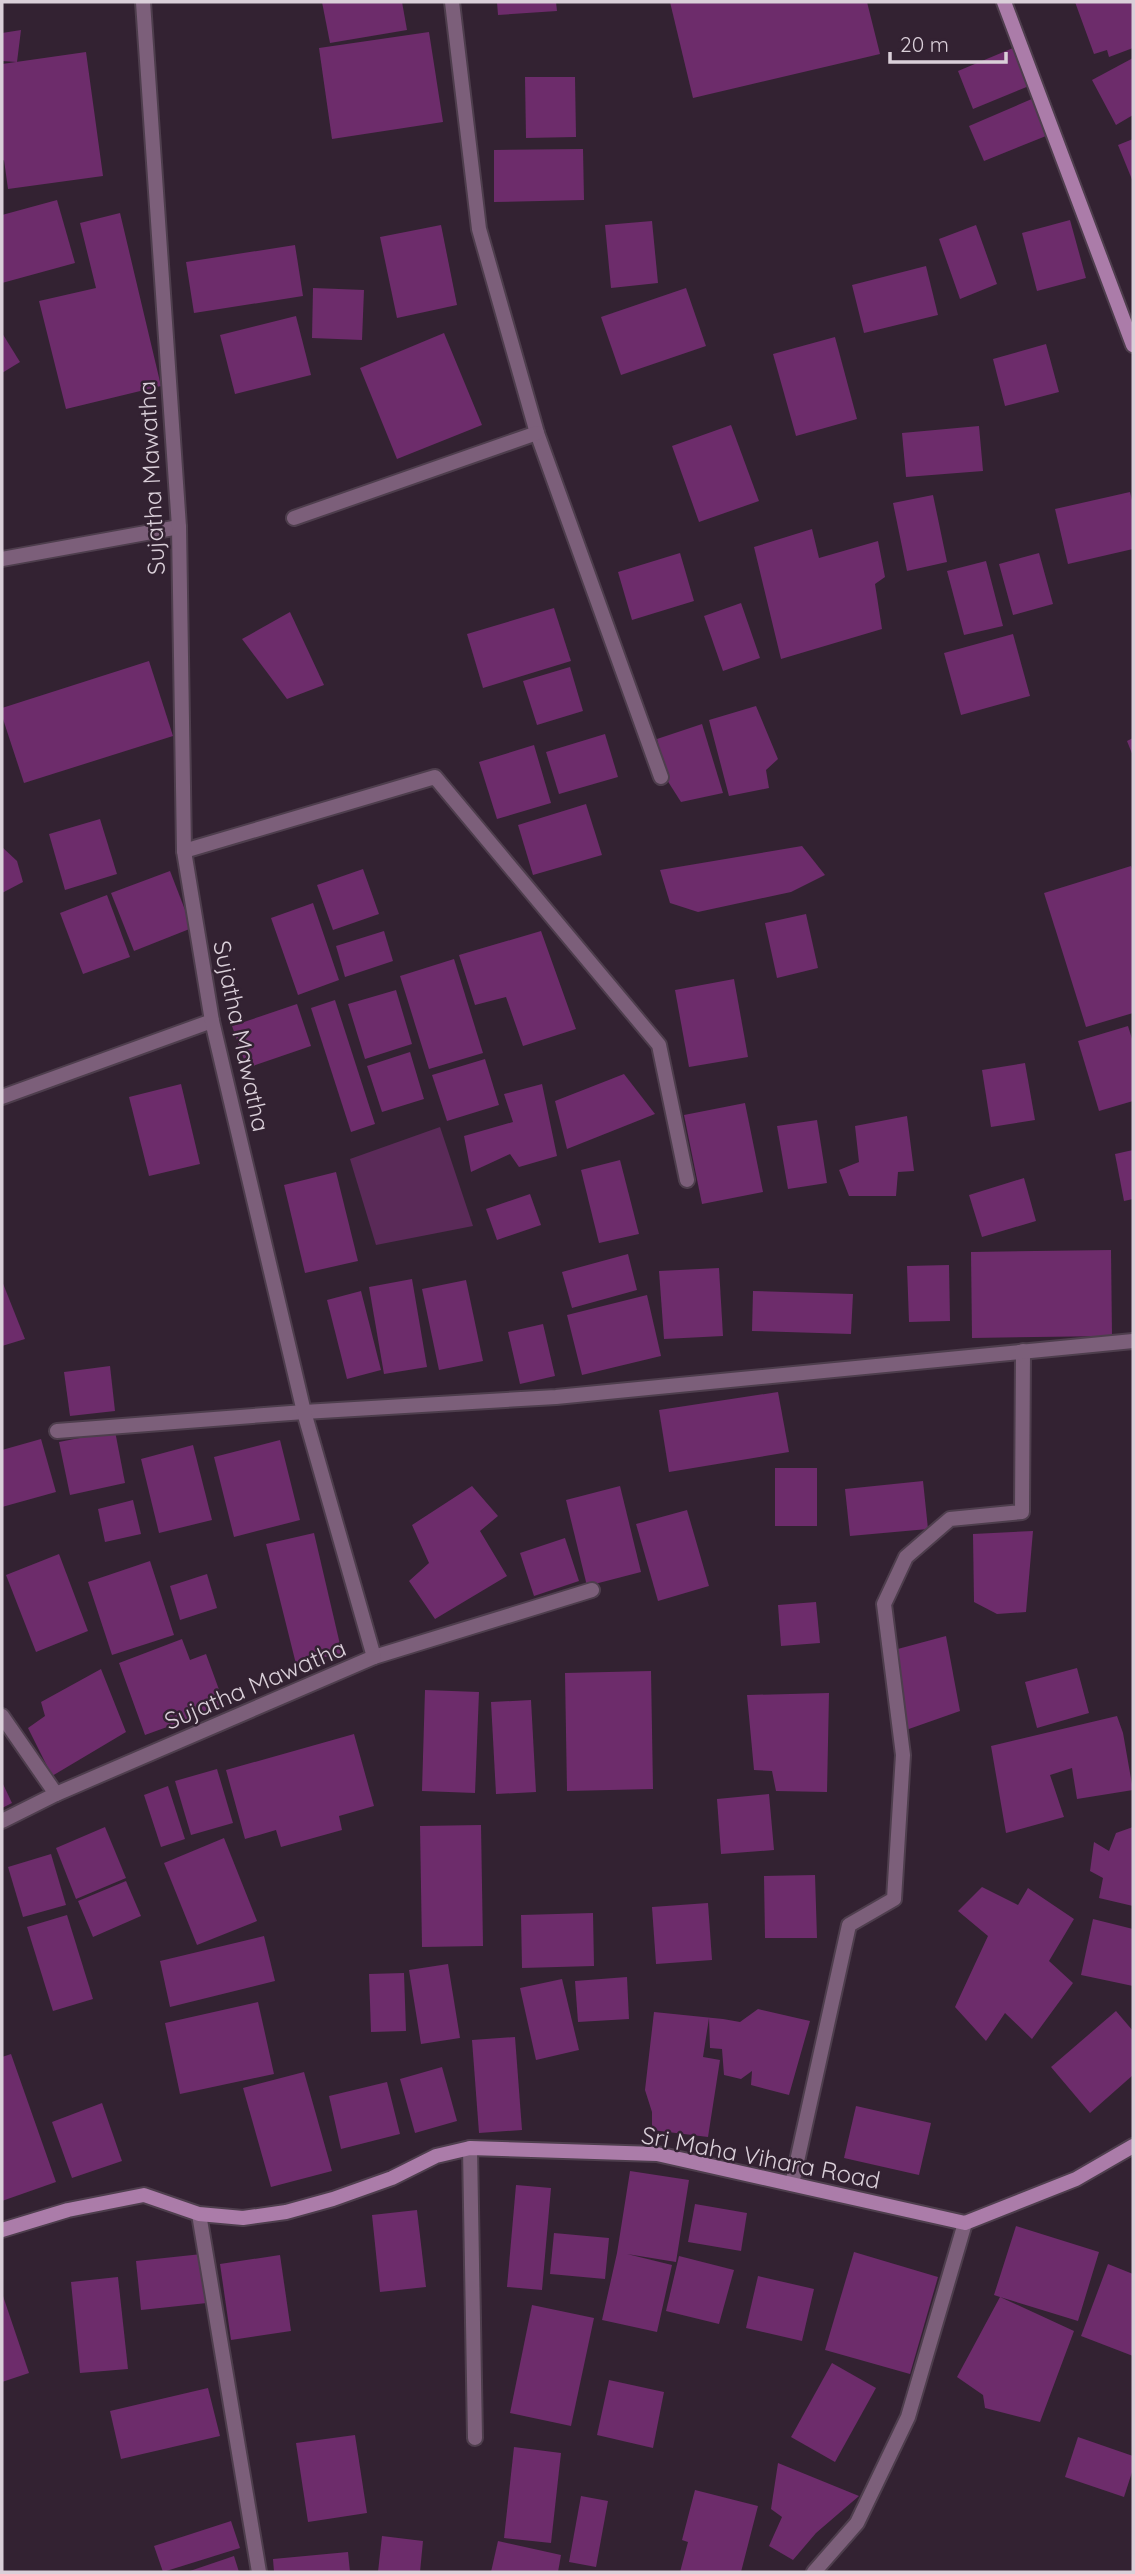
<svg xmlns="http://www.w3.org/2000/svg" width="1135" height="2574" font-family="Quicksand,sans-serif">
  <rect width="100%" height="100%" fill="#332232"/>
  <polygon fill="#5a2a58" points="440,1127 473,1226 376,1245 350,1159"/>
  <g fill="#6d2c6b">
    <polygon points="322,2 402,2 407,30 330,43"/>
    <polygon points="497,2 556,2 557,11 498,15"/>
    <polygon points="670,2 867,2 880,54 693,98"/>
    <polygon points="1075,2 1133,2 1133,48 1109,57 1107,50 1094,54"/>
    <polygon points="21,30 17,62 2,61 2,33"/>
    <polygon points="429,32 443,122 332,139 319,48"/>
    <polygon points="1013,48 1029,86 973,109 958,71"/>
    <polygon points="86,52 103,176 8,189 4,160 2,161 2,64"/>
    <polygon points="1133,58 1133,115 1116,125 1092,80"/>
    <polygon points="525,77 575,77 576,137 526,138"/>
    <polygon points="1041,95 1056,132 984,161 969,126"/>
    <polygon points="1133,139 1133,182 1118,145"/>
    <polygon points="583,149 584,200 494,202 494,150"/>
    <polygon points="57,200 75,263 2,283 2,215"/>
    <polygon points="120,213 161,386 66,409 39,301 96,288 80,223"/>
    <polygon points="1070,220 1086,278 1037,291 1022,233"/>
    <polygon points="652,221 658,283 611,288 605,225"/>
    <polygon points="441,225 457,305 397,318 380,237"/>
    <polygon points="976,225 997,284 960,299 939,239"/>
    <polygon points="295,245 303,296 194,313 186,262"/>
    <polygon points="926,266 938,315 864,333 852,285"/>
    <polygon points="313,288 364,290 362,340 312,338"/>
    <polygon points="686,288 706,346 621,375 601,317"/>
    <polygon points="296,316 311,375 235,394 220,335"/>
    <polygon points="2,333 20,362 2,373"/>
    <polygon points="444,333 482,425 397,459 360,368"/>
    <polygon points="835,337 857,419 796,436 773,354"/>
    <polygon points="1046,344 1059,392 1005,406 993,359"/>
    <polygon points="731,425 759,501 699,522 672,446"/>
    <polygon points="979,426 983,471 906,477 902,433"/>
    <polygon points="1130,492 1133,504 1133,549 1068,564 1055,509"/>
    <polygon points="933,495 947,562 907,571 893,503"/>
    <polygon points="812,529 819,558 878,541 885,577 875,584 882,629 781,659 754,547"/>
    <polygon points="680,553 694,601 632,620 618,572"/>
    <polygon points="1039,553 1053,604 1013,615 999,564"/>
    <polygon points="986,561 1003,626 964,635 947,571"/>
    <polygon points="741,603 760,658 723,671 704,616"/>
    <polygon points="554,608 571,661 483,688 467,634"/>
    <polygon points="290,612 324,685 287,699 242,639"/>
    <polygon points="1013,634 1030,696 961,715 944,653"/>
    <polygon points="149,661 173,736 24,783 2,716 2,708"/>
    <polygon points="570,667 583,711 537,725 523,681"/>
    <polygon points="756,706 778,759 766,770 769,788 729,796 709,720"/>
    <polygon points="702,724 723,793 681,802 667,780 657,739"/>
    <polygon points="605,734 618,777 559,794 546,752"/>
    <polygon points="1133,738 1133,756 1127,741"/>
    <polygon points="534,745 551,803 497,819 479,762"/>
    <polygon points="586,804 602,855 533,875 518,825"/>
    <polygon points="100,819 117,874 65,890 49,834"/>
    <polygon points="802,846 825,875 791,892 698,912 670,903 660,870"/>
    <polygon points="2,847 17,861 23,882 2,893"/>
    <polygon points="1131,866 1133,873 1133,1013 1086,1027 1044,893"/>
    <polygon points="363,869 379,914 333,930 317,885"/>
    <polygon points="170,871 192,928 134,951 111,893"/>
    <polygon points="107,895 130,957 83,974 60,913"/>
    <polygon points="313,903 339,980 298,995 271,918"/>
    <polygon points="806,914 818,968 777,978 765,923"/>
    <polygon points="384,931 393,961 345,977 336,946"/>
    <polygon points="541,931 576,1029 523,1046 506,997 475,1005 459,955"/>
    <polygon points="454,959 483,1053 429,1069 400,976"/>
    <polygon points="734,979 748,1057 689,1067 675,990"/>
    <polygon points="396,990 412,1044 365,1059 348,1004"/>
    <polygon points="335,1000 375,1124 351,1132 311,1008"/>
    <polygon points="297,1004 311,1046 247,1068 232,1026"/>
    <polygon points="1128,1026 1133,1042 1133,1101 1099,1111 1078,1041"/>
    <polygon points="410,1052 424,1099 382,1112 367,1066"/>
    <polygon points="485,1059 499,1105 447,1121 432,1075"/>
    <polygon points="1025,1063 1035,1120 991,1127 982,1070"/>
    <polygon points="624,1074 655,1114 567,1149 555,1101"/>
    <polygon points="181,1084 200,1164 149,1176 129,1097"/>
    <polygon points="542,1084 557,1156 519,1167 510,1154 471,1172 464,1136 513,1122 504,1094"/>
    <polygon points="745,1103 763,1192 702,1204 684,1115"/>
    <polygon points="907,1116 914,1171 898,1172 896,1196 849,1196 839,1170 859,1162 855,1126"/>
    <polygon points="817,1120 827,1183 788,1189 777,1126"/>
    <polygon points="1133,1150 1133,1199 1124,1201 1115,1154"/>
    <polygon points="620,1160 639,1234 599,1243 581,1170"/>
    <polygon points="336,1172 358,1261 305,1273 284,1185"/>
    <polygon points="1024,1178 1036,1221 982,1237 969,1195"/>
    <polygon points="530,1194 541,1225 497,1240 486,1209"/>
    <polygon points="1111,1250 1112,1336 972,1338 971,1252"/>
    <polygon points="628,1254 637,1290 572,1308 562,1272"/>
    <polygon points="949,1265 950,1321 909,1322 907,1266"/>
    <polygon points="719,1268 723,1336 664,1339 659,1271"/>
    <polygon points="412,1279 427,1367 384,1374 369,1287"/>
    <polygon points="466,1280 483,1361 439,1370 422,1289"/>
    <polygon points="2,1281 25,1339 2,1346"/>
    <polygon points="361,1291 381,1370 347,1379 327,1300"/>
    <polygon points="753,1291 853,1294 851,1334 752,1331"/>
    <polygon points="647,1295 661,1356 582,1375 567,1315"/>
    <polygon points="543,1324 555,1376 520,1384 508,1332"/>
    <polygon points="110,1366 115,1411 70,1416 64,1372"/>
    <polygon points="778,1392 789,1452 669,1472 659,1410"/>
    <polygon points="115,1431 125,1483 70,1495 59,1442"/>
    <polygon points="41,1439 56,1492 2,1507 2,1450"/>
    <polygon points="280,1440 300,1520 234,1537 214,1457"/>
    <polygon points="193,1445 212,1520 159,1533 141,1459"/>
    <rect x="775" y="1468" width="42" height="58"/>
    <polygon points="923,1481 928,1529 850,1536 845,1489"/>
    <polygon points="472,1486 498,1516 480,1531 507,1576 435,1619 409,1581 429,1563 412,1525"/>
    <polygon points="620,1486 641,1572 587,1586 566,1500"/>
    <polygon points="133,1500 141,1534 105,1542 98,1509"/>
    <polygon points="687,1510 709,1586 658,1601 636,1524"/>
    <polygon points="1033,1531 1026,1612 997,1614 974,1602 973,1534"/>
    <polygon points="314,1533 342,1653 296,1664 266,1544"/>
    <polygon points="565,1538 579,1581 534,1596 520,1553"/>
    <polygon points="59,1554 88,1631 36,1652 6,1575"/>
    <polygon points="150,1561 174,1635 112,1655 88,1582"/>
    <polygon points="207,1574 217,1608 180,1620 170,1586"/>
    <polygon points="816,1602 820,1643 781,1646 778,1605"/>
    <polygon points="946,1636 960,1711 906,1730 894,1650"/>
    <polygon points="182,1639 190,1660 206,1654 225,1706 145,1735 119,1663"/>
    <polygon points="1077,1668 1089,1713 1037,1728 1025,1682"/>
    <polygon points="101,1669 126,1732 52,1776 28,1728 45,1716 41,1702"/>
    <polygon points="651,1671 653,1789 567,1791 565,1673"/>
    <polygon points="425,1690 479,1692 475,1793 422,1791"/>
    <polygon points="829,1693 827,1792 776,1791 772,1771 754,1770 747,1695"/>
    <polygon points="531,1700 536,1792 496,1794 491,1702"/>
    <polygon points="1117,1716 1123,1733 1133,1790 1077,1799 1072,1768 1050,1775 1064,1817 1006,1833 991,1746"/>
    <polygon points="354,1734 374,1806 339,1816 342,1830 281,1847 276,1830 245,1839 226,1770"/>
    <polygon points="217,1769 233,1823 191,1835 175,1781"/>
    <polygon points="2,1782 12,1803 2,1808"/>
    <polygon points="168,1786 185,1839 161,1847 144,1795"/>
    <polygon points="769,1794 774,1850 721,1854 717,1799"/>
    <polygon points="481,1825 483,1946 422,1947 420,1826"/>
    <polygon points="105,1827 126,1878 76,1899 56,1848"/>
    <polygon points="1133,1827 1133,1906 1099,1898 1103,1878 1090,1871 1094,1842 1109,1851 1116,1833"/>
    <polygon points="224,1838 257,1921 197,1945 164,1863"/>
    <polygon points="51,1854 66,1905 23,1917 8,1867"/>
    <polygon points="815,1875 817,1938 765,1938 764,1876"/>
    <polygon points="126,1881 141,1916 93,1937 78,1901"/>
    <polygon points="982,1887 1018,1905 1028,1888 1074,1919 1049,1961 1073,1983 1032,2039 1005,2013 986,2041 955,2007 988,1936 958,1911"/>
    <polygon points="708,1903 712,1960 656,1964 652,1907"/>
    <polygon points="593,1913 594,1966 522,1968 521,1915"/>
    <polygon points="67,1915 93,1999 53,2011 27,1927"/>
    <polygon points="1093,1919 1133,1929 1133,1986 1081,1975"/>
    <polygon points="264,1936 275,1981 170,2007 160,1961"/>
    <polygon points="448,1964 460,2038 421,2044 409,1970"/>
    <polygon points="404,1973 406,2031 371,2032 369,1974"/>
    <polygon points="627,1977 629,2019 578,2022 575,1981"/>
    <polygon points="562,1979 579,2050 536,2060 520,1988"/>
    <polygon points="258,2002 274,2074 180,2094 165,2023"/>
    <polygon points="758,2009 810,2021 789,2095 751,2085 752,2071 741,2079 724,2075 722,2049 710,2048 709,2018 703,2057 720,2060 708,2137 652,2130 652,2112 645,2090 654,2012 723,2019 740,2022"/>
    <polygon points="1116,2011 1133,2031 1133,2075 1090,2113 1051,2067"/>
    <polygon points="515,2037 522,2130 479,2133 472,2040"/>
    <polygon points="11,2054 56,2182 2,2201 2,2057"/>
    <polygon points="442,2067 457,2121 415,2133 400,2079"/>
    <polygon points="304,2072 332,2171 271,2187 243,2088"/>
    <polygon points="387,2082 400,2134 341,2149 329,2096"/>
    <polygon points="102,2103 122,2161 72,2178 52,2122"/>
    <polygon points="856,2106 931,2123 919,2175 844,2158"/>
    <polygon points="630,2171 689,2180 676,2262 627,2254 672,2265 657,2332 602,2320 617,2253"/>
    <polygon points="516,2185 551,2188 542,2290 507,2287"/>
    <polygon points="695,2204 747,2213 741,2251 688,2242"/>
    <polygon points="417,2210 426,2287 380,2292 372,2215"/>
    <polygon points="1016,2226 1099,2252 1078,2321 1000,2297 1074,2331 1040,2422 985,2408 983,2395 957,2377 1000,2297 994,2295"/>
    <polygon points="554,2233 609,2238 605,2279 550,2274"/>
    <polygon points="854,2252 938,2277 910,2374 825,2350"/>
    <polygon points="202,2254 207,2303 141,2310 136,2261"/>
    <polygon points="280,2255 291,2331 231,2340 220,2264"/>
    <polygon points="679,2256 734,2270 719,2324 666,2311"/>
    <polygon points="1108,2264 1133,2274 1133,2356 1081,2336"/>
    <polygon points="758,2276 814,2289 802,2341 746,2328"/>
    <polygon points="118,2277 128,2369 80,2373 71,2282"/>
    <polygon points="2,2293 29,2373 2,2382"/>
    <polygon points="532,2305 594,2318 571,2426 510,2413"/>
    <polygon points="832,2363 876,2388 835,2462 791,2437"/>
    <polygon points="609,2380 664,2392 653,2448 597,2435"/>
    <polygon points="208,2388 220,2436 121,2459 110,2411"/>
    <polygon points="355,2435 367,2513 308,2522 296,2443"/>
    <polygon points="1078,2437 1133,2456 1133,2469 1124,2497 1065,2477"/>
    <polygon points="514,2447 561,2453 551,2543 504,2538"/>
    <polygon points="778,2463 859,2496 816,2533 793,2560 769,2546 782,2517 771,2509"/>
    <polygon points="695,2490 758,2506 741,2572 680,2572 688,2542 682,2540"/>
    <polygon points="581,2496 608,2501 596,2567 569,2562"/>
    <polygon points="231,2521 240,2548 163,2572 154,2546"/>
    <polygon points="382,2536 423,2541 420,2572 378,2572"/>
    <polygon points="498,2541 561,2555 558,2572 491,2572"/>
    <polygon points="348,2552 350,2572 274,2572 273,2559"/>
    <polygon points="234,2556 239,2572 187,2572"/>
  </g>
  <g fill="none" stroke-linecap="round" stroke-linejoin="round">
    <defs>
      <polyline id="lane" points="792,2184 849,1925 894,1899 903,1755 884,1604 906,1557 950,1519 1022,1512 1023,1351"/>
      <g id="street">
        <polyline points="452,2 479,229 537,433 661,777"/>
        <polyline points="294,518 537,433"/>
        <polyline points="2,559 179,527"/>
        <polyline points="184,851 435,777 659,1045 687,1180"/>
        <polyline points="2,1097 212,1021"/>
        <polyline points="57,1431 304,1412 556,1397 1133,1341"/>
        <polyline points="374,1657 592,1590"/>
        <polyline points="2,1716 56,1794"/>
        <polyline points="2,1821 56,1794 374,1657 304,1412 212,1021 184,851 179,527 143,2"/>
        <polyline points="470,2148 475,2438"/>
        <polyline points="199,2214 259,2572"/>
        <polyline points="814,2572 857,2523 908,2417 965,2223"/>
      </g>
      <g id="secondary">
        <polyline points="1004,2 1133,345"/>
        <polyline points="2,2230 68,2210 144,2195 199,2214 243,2218 286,2212 333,2199 392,2178 436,2156 470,2148 657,2154 965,2223 1076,2179 1133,2146"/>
      </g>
    </defs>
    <use href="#lane" stroke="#4e3e4d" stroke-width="18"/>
    <use href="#street" stroke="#4e3e4d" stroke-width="18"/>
    <use href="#secondary" stroke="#4e3e4d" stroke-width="18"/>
    <use href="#lane" stroke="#7c5f7a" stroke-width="14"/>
    <use href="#street" stroke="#7c5f7a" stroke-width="14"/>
    <use href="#secondary" stroke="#ab7ca9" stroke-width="14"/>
  </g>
  <g text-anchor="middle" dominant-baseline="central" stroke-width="5" stroke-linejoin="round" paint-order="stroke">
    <g font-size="24" fill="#dacfd9" stroke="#332232">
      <text transform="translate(151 478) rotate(-93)">Sujatha Mawatha</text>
      <text transform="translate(242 1036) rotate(78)">Sujatha Mawatha</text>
      <text transform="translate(255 1684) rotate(-23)">Sujatha Mawatha</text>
      <text transform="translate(761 2157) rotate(11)">Sri Maha Vihara Road</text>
    </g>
  </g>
  <rect width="1135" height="2574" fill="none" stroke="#dacfd9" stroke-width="7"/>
  <path d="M890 52v10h116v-10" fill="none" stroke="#dacfd9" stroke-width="3.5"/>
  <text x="900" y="52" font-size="21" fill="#dacfd9" stroke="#332232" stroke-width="5" paint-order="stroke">20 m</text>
</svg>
